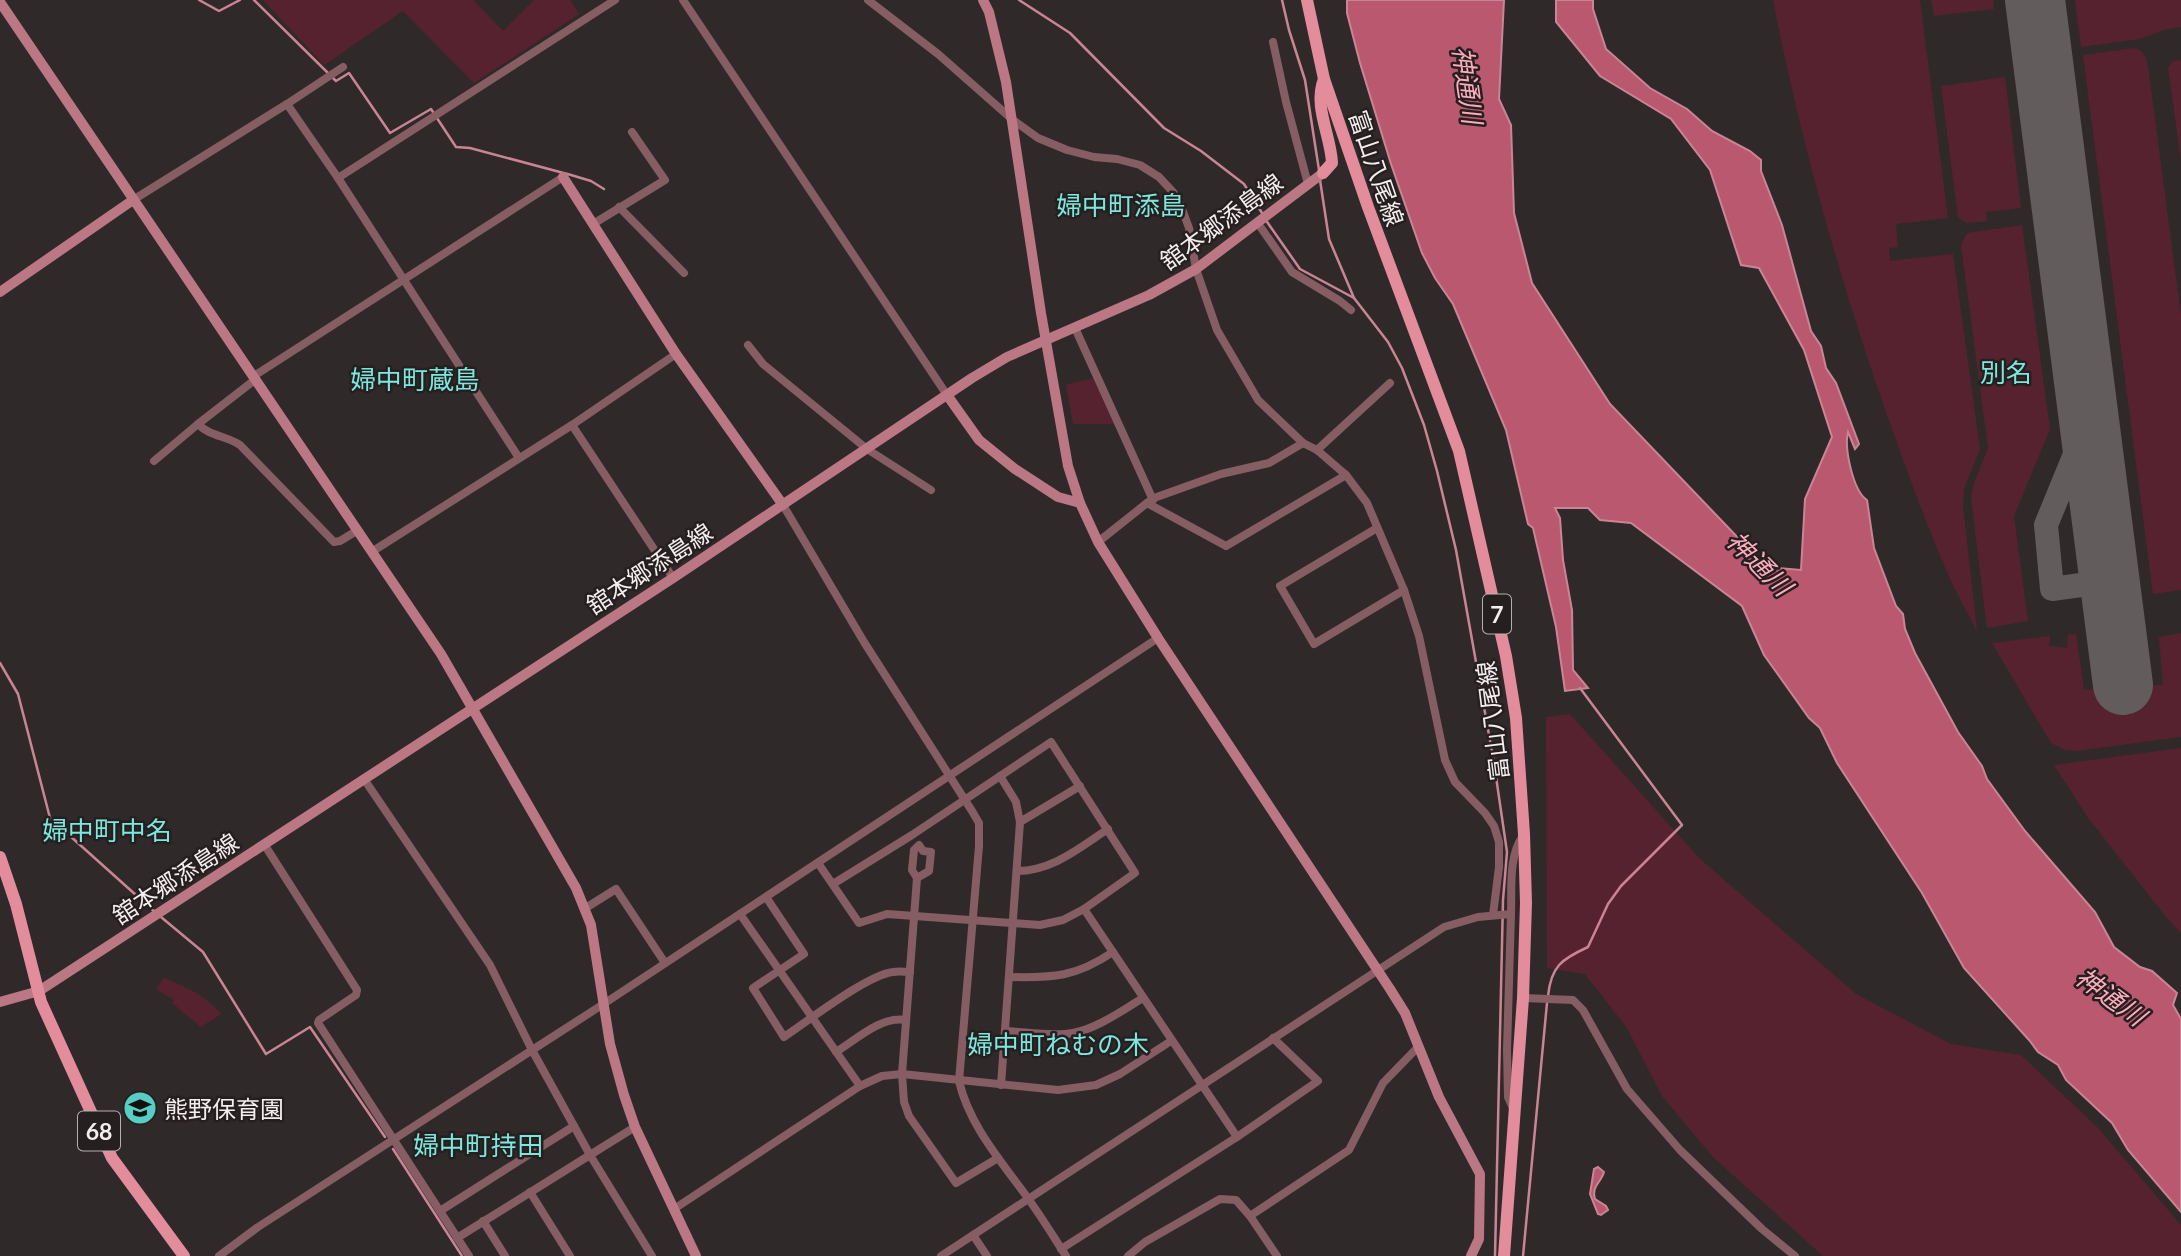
<svg xmlns="http://www.w3.org/2000/svg" width="2181" height="1256" font-family="Lato,'Noto Sans JP',sans-serif">
  <rect width="100%" height="100%" fill="#30292a"/>
  <g fill="#57222f">
    <polygon points="263,0 473,0 503,31 534,0 570,0 579,14 474,83 403,11 324,65"/>
    <path d="M1773 0H1920L1948 218 1896 224 1898 247 1889 248 1890 261 1953 254 1980 449 1964 489 1963 506 1977 631C1967 611 1954 590 1946 569 1924 519 1906 467 1887 415 1839 278 1801 142 1773 0Z"/>
    <polygon points="1931,0 1993,0 1994,9 1934,16"/>
    <polygon points="2075,0 2181,0 2181,27 2163,30 2140,39 2081,47"/>
    <path d="M2134 48C2144 51 2146 56 2148 66L2181 316V590L2153 594 2083 55Z"/>
    <polygon points="2181,60 2181,160 2168,68 2173,61"/>
    <polygon points="2005,77 2021,208 1986,212 1987,221 1967,223 1958,217 1941,86"/>
    <path d="M2022 225 2050 429 2014 516 2028 621 1987 628 1971 498C1973 480 1982 465 1988 448L1961 245 1967 233Z"/>
    <polygon points="1093,378 1114,424 1073,424 1066,385"/>
    <polygon points="2181,633 2181,737 2076,751 2065,750 2051,743 1992,643 2050,636 2049,646 2067,648 2068,635 2076,634 2084,690 2163,685 2159,637"/>
    <polygon points="1570,714 1700,859 1856,994 1951,1044 2021,1055 2098,1128 2181,1225 2181,1256 1823,1256 1713,1157 1662,1096 1627,1028 1585,974 1547,968 1546,717"/>
    <polygon points="2181,748 2181,933 2167,918 2089,819 2054,765"/>
    <path d="M164 978C187 988 204 994 221 1014L201 1027 172 1003 174 1000 156 989Z"/>
  </g>
  <g fill="#b9586e" stroke="#ca8595" stroke-width="2">
    <path d="M1347 0H1504L1499 99 1511 125 1514 213 1532 283 1610 404 1766 567 1801 570 1805 499 1832 437 1804 350 1759 268 1741 265 1710 170 1671 119 1600 76 1556 22V0H1593V9L1606 49 1650 88 1687 109 1712 131 1750 151 1761 160V171L1782 225 1811 331 1821 346 1826 368 1836 383 1859 444 1855 449 1848 432C1844 448 1853 491 1867 500L1874 548 1896 606 1903 614 1905 629 1915 653 1958 732 1982 766 1987 779 2025 831 2095 912 2114 947 2140 967 2152 971 2177 993 2173 1005 2181 1019V1212L2128 1150 2112 1123 2066 1080 2058 1065 2038 1052 2029 1040 1964 968 1922 893 1837 763 1820 728 1809 718 1764 655 1742 606 1631 523 1600 520 1588 508H1555L1560 518 1563 560 1572 610 1573 670 1588 688 1565 691 1556 627 1533 528 1528 524 1506 430 1453 304 1435 278 1422 253 1391 164 1360 63 1347 13Z"/>
    <path d="M1598 1167 1604 1172C1601 1183 1591 1186 1595 1199L1606 1206 1608 1210 1601 1215 1598 1214 1590 1194 1594 1169Z"/>
  </g>
  <g fill="none" stroke-linecap="round" stroke-linejoin="round">
    <g stroke="#ca8595" stroke-width="2.5">
      <polyline points="199,0 219,11 240,0"/>
      <polyline points="254,0 328,73"/>
      <polyline points="1019,0 1070,33 1164,128 1201,151 1244,184 1262,213"/>
      <polyline points="1282,0 1289,30 1305,80 1319,170"/>
      <polyline points="332,77 336,81 349,73 390,133 431,109 456,147 470,148 571,175 591,181 604,189"/>
      <polyline points="1320,180 1329,239 1354,298 1388,342 1402,368 1424,425 1437,471 1456,550 1494,763 1507,852 1503,900 1495,1256"/>
      <polyline points="1265,219 1300,269 1354,298"/>
      <polyline points="0,663 18,694 50,818 156,913"/>
      <polyline points="161,917 203,952 266,1054 310,1027 385,1137"/>
      <path d="M1548 996C1551 966 1562 959 1588 947L1608 904 1621 886 1682 825 1580 688"/>
      <polyline points="393,1149 462,1256"/>
      <polyline points="1523,1256 1547,1003"/>
    </g>
    <polyline stroke="#625c5c" stroke-width="24" points="2089,420 2046,525 2052,589 2110,581"/>
    <polyline stroke="#625c5c" stroke-width="60" points="2035,0 2123,685"/>
    <g stroke="#875d64" stroke-width="8">
      <polyline points="683,0 947,395"/>
      <polyline points="868,0 938,54 1013,120 1038,138 1067,150 1094,157 1117,159 1140,165 1159,177 1173,192 1181,206 1189,228 1196,269 1217,330 1258,400 1303,443 1317,450 1346,475 1367,503 1404,590 1419,636 1445,760 1455,782 1485,813 1494,826 1499,842 1499,867 1493,915"/>
      <polyline points="1273,42 1286,102 1308,184"/>
      <polyline points="287,104 343,67"/>
      <polyline points="338,178 615,0"/>
      <polyline points="133,200 287,104 338,178 519,458"/>
      <polyline points="619,207 684,273"/>
      <polyline points="1257,222 1292,272 1340,301 1351,310"/>
      <polyline points="593,224 665,180 632,132"/>
      <polyline points="1075,328 1153,500"/>
      <polyline points="748,345 763,364 867,449 931,490"/>
      <polyline points="254,376 563,177"/>
      <path d="M256 379 198 424C209 436 227 436 240 445L334 542 340 541 358 530"/>
      <polyline points="572,425 673,578"/>
      <polyline points="1303,443 1269,463 1221,474 1154,498 1147,503 1226,546 1346,475"/>
      <polyline points="1317,450 1390,383"/>
      <polyline points="154,461 198,424"/>
      <path d="M783 505 864 642 972 811 979 823V846L959 1081C969 1125 1001 1161 1027 1197 1041 1216 1053 1236 1066 1256"/>
      <polyline points="1377,528 1280,586 1314,644 1404,590"/>
      <polyline points="1098,542 1147,503"/>
      <polyline points="373,551 572,425 676,354"/>
      <polyline points="1000,776 1016,802 1020,822 1001,1085"/>
      <polyline points="364,779 490,965 532,1050 590,1155 635,1127"/>
      <polyline points="1020,822 1080,786"/>
      <polyline points="264,844 357,990 356,995 319,1020 318,1023 469,1256"/>
      <polyline points="818,863 859,923 887,914 1040,925 1063,920 1084,909 1135,873 1051,742 912,835 833,884"/>
      <path d="M1017 871C1052 871 1079 848 1108 829"/>
      <polyline points="917,878 929,871 931,852 923,851 919,845 914,850 912,870 917,878 902,1074 904,1102 909,1116 956,1183 998,1158"/>
      <path d="M766 897 804 954 753 988 784 1037C808 1021 867 975 893 972 899 971 905 972 910 972"/>
      <polyline points="584,909 616,889 665,963"/>
      <polyline points="1084,909 1237,1137"/>
      <polyline points="740,914 860,1086"/>
      <polyline points="1511,914 1507,1050 1508,1097 1513,1108"/>
      <path d="M1010 977C1053 978 1076 977 1113 952"/>
      <polyline points="1523,998 1573,1000 1583,1010 1627,1089 1680,1150 1762,1229 1795,1256"/>
      <path d="M1006 1031C1027 1032 1051 1037 1073 1033 1098 1028 1121 1011 1143 998"/>
      <path d="M836 1052C857 1039 881 1016 906 1020"/>
      <polyline points="530,1192 570,1256"/>
      <polyline points="674,1209 860,1086 882,1076 902,1074 1058,1090 1096,1085 1120,1074 1171,1041"/>
      <polyline points="440,1211 574,1126"/>
      <polyline points="1250,1216 1349,1150 1383,1083 1419,1046"/>
      <polyline points="483,1221 505,1256"/>
      <polyline points="973,1235 987,1256"/>
      <polyline points="457,1238 590,1155 652,1256"/>
      <polyline points="1061,1249 1237,1137 1318,1081 1273,1038"/>
      <polyline points="219,1256 258,1227 605,1003 1158,638"/>
      <path d="M941 1256 1444 927 1478 917 1511 914C1512 890 1508 856 1523 836"/>
      <polyline points="1128,1256 1145,1242 1220,1199 1236,1200 1250,1216 1277,1256"/>
    </g>
    <g stroke="#bb7784" stroke-width="10">
      <polyline points="983,0 989,12 1006,82 1041,313 1068,466 1080,503"/>
      <polyline points="0,2 441,654 576,888 591,925 610,1044 624,1095 635,1127 696,1256"/>
      <polyline points="563,177 676,354 783,505"/>
      <polyline points="0,292 133,200"/>
      <polyline points="947,395 979,440 1015,469 1058,497 1080,503 1098,542 1158,638 1390,989 1405,1013 1439,1097 1480,1174 1479,1239 1471,1256"/>
      <polyline points="0,1002 39,991 673,578 972,378 1007,357 1149,295 1196,269 1323,173"/>
    </g>
    <g stroke="#e38c9c" stroke-width="12">
      <polyline points="1307,0 1324,79 1368,207 1459,451 1506,656 1516,718 1524,834 1526,903 1523,998 1504,1256"/>
      <path d="M1323 173 1332 163C1331 136 1313 106 1324 79"/>
      <polyline points="0,857 16,904 41,1002 91,1112 112,1158 184,1256"/>
    </g>
  </g>
  <defs>
    <symbol id="school-disc" viewBox="-11 -11 22 22"><circle r="9.5" fill="#56cec4" stroke="#261f20"/><path d="M0-5L7-2L0 1L-7-2ZM-4 1L0 2.5L4 1V4Q0 6-4 4Z" fill="#111"/></symbol>
  </defs>
  <g fill-rule="evenodd">
    <use href="#school-disc" x="121" y="1089" width="38" height="38"/>
  </g>
  <g text-anchor="middle" dominant-baseline="central" stroke-width="5" stroke-linejoin="round" paint-order="stroke">
    <g fill="#261f20" stroke="#b6b0b1" stroke-width="2">
      <rect x="1483" y="594.5" width="28" height="39" rx="5"/>
      <rect x="78" y="1111.5" width="42" height="39" rx="5"/>
    </g>
    <g font-size="23" font-weight="bold" fill="#f3eeef">
      <text x="1497" y="614">7</text>
      <text x="99" y="1131">68</text>
    </g>
    <g font-size="24" fill="#f3eeef" stroke="#261f20">
      <text transform="translate(1377 168) rotate(71)">富山八尾線</text>
      <text transform="translate(1221 221) rotate(-36)">舘本郷添島線</text>
      <text transform="translate(649 568) rotate(-33)">舘本郷添島線</text>
      <text transform="translate(1492 721) rotate(-97)">富山八尾線</text>
      <text transform="translate(175 878) rotate(-33)">舘本郷添島線</text>
    </g>
    <g font-size="24" fill="#f3eeef" stroke="#261f20" text-anchor="start">
      <text x="164" y="1108">熊野保育園</text>
    </g>
    <g font-size="26" font-style="italic" fill="#fcadbb" stroke="#261f20">
      <text transform="translate(1468 85) rotate(82)">神通川</text>
      <text transform="translate(1760 563) rotate(45)">神通川</text>
      <text transform="translate(2111 996) rotate(36)">神通川</text>
    </g>
    <g font-size="26" fill="#7de7de" stroke="#261f20">
      <text x="1121" y="205">婦中町添島</text>
      <text x="2006" y="372">別名</text>
      <text x="415" y="379">婦中町蔵島</text>
      <text x="107" y="830">婦中町中名</text>
      <text x="1058" y="1044">婦中町ねむの木</text>
      <text x="478" y="1145">婦中町持田</text>
    </g>
  </g>
</svg>
